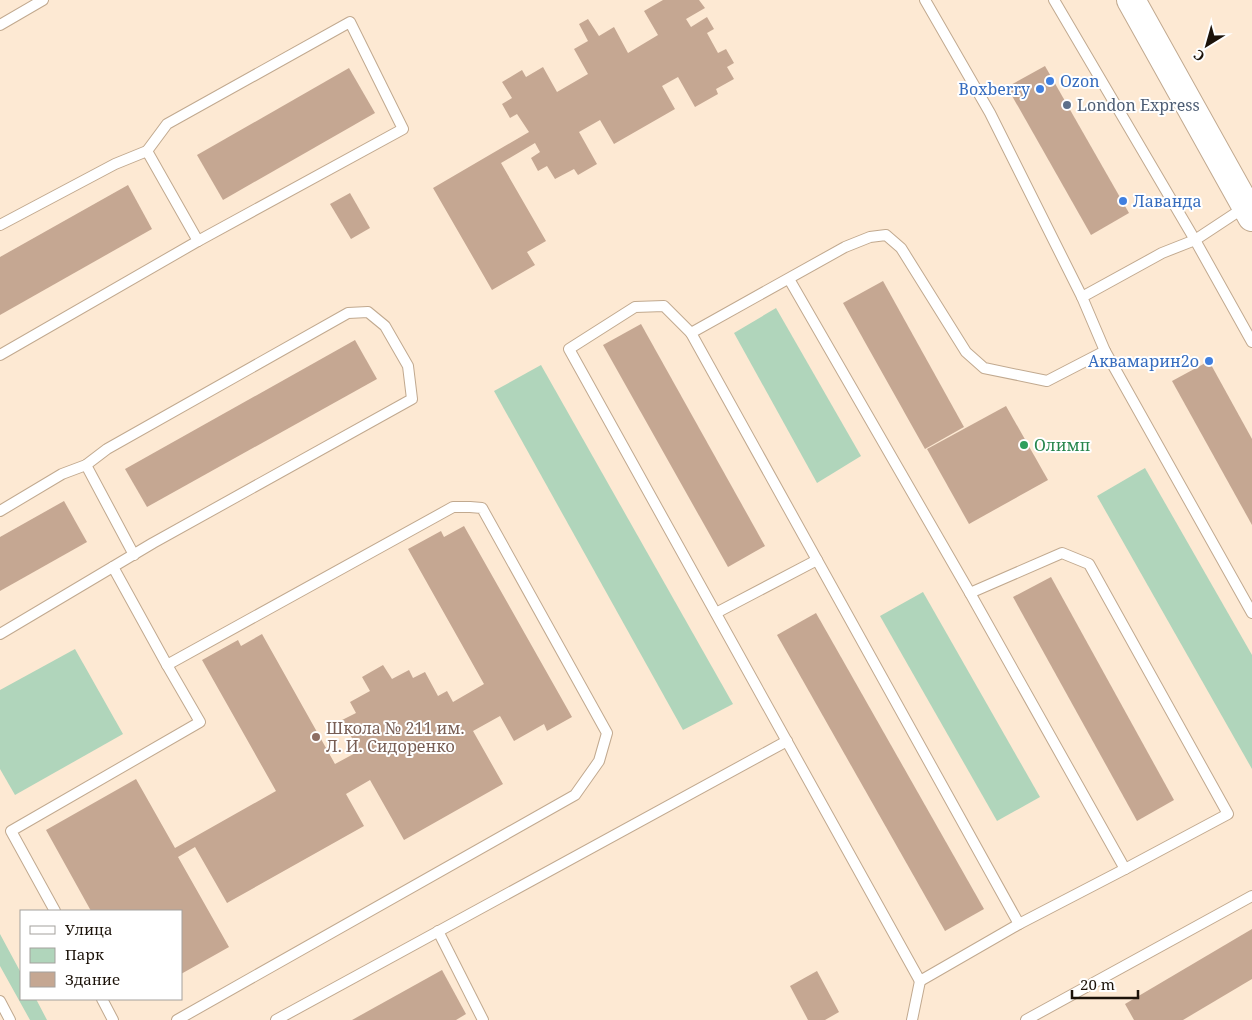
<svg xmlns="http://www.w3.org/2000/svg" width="1252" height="1020" font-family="'Noto Serif',serif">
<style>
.green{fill:#b0d5bb}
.building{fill:#c5a792}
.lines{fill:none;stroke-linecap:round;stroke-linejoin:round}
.lane-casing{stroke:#c1a98f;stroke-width:12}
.secondary-casing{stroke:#c1a98f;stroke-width:30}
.lane{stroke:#fff;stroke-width:10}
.secondary{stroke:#fff;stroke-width:28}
.shop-dot{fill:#3f7fe0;stroke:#fff;stroke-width:2}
.service-dot{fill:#5c6f8a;stroke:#fff;stroke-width:2}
.leisure-dot{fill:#2e9e5b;stroke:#fff;stroke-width:2}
.education-dot{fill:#8d6e63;stroke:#fff;stroke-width:2}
.labels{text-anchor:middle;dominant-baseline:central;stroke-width:4;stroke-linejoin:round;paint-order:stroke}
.shop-label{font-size:16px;fill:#366cbe;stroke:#fff;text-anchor:start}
.service-label{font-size:16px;fill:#4e5e75;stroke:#fff;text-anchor:start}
.leisure-label{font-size:16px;fill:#27864d;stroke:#fff;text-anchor:start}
.education-label{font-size:16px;fill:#785e54;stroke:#fff;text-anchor:start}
</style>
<rect width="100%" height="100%" fill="#fde9d3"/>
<g class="green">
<polygon points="776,308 861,456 817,483 734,333"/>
<polygon points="541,365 733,704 683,730 494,391"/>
<polygon points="1145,468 1252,655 1252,769 1097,496"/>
<polygon points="923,592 1040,797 997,821 880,616"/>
<polygon points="75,649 123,734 15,795 0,769 0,690"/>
<polygon points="0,934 21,973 21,999 36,999 47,1020 30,1020 0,966"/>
</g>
<g class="building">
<polygon points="663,0 699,0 705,8 686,19 691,27 707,17 714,29 707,33 718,53 726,49 734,63 727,67 734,79 716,89 718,94 695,107 678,77 662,86 675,109 614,144 600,120 579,132 597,164 578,175 574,169 555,179 547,166 538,171 531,158 540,152 535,143 501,163 546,241 527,252 535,265 492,290 433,188 529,132 517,114 510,118 502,104 512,98 502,82 522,70 526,77 543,67 557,92 588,74 574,49 588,41 579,24 588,19 599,36 614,27 628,53 658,35 644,11"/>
<polygon points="1045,66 1129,213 1091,235 1007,87"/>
<polygon points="349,68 375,113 223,200 197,155"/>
<polygon points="128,185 152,229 0,315 0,257"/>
<polygon points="350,193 370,228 351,239 330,204"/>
<polygon points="883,281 964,427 925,449 843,303"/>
<polygon points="641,324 765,546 728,567 603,345"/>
<polygon points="355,340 377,379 147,507 125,469"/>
<polygon points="1209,361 1252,439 1252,525 1172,381"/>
<polygon points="1006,406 1048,480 969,524 927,449"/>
<polygon points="64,501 87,542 0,591 0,537"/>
<polygon points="464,526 572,717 547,731 544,724 514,741 500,716 473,731 503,784 404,840 370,780 346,794 364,826 227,903 195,847 178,857 229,947 181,974 181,911 91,911 46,830 136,779 175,848 276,791 202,660 238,640 241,646 262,634 335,764 359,751 342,720 356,713 350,702 370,691 362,677 383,665 392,679 409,670 413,678 425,672 438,696 447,691 453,702 484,684 408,549 441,531 444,537"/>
<polygon points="1051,577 1174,800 1137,821 1013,597"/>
<polygon points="816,613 984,909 945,931 777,635"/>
<polygon points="1252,929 1252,979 1183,1020 1134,1020 1125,1004"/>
<polygon points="442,970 466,1014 456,1020 352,1020"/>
<polygon points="817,971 839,1012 825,1020 808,1020 790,986"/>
</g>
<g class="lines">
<g class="lane-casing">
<g id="lane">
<polyline points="925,0 990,113 1082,297"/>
<polyline points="1054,0 1195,240 1252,342"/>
<polyline points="0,25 43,0"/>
<polyline points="147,151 167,124 350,22 403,129 198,241"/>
<polyline points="1245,207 1195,240 1162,253 1082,297 1105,351 1252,613"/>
<polyline points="0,225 115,164 147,151 198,241 0,355"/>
<polyline points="691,333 664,306 635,307 569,349 920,981 1019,924 1125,869 970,593 789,279"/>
<polyline points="86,465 134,555"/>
<polyline points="0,511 62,474 86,465 107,449 348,313 368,312 385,326 408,366 412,399 153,543 0,634"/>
<polyline points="113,567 167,665 453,507 470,507 482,508 607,733 599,761 575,795 177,1020"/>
<polyline points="970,593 1062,553 1089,564 1228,814 1125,869"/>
<polyline points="716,613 817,560"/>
<polyline points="55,911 11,831 200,722 167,665"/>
<polyline points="1019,924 691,333 845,247 870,237 886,235 901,248 966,352 984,368 1047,381 1105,351"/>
<polyline points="438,931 483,1020"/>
<polyline points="102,999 113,1020"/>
<polyline points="0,1001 10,1020"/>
<polyline points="276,1020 787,741"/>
<polyline points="912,1020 920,981"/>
<polyline points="1026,1020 1252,896"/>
</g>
</g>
<g class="secondary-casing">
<polyline id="secondary" points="1131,0 1252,217"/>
</g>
<use href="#lane" class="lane"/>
<use href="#secondary" class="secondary"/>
</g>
<g class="shop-dot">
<circle cx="1050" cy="81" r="5"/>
<circle cx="1040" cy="89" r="5"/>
<circle cx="1123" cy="201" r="5"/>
<circle cx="1209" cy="361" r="5"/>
</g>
<circle class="service-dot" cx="1067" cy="105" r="5"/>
<circle class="leisure-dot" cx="1024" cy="445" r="5"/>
<circle class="education-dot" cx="316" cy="737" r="5"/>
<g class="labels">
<g class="shop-label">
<text x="1060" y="81">Ozon</text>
<text x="1030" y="89" text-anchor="end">Boxberry</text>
<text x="1133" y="201">Лаванда</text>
<text x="1199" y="361" text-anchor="end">Аквамарин2о</text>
</g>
<g class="service-label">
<text x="1077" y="105">London Express</text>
</g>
<g class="leisure-label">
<text x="1034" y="445">Олимп</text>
</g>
<g class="education-label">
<text x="326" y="728">Школа № 211 им.<tspan x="326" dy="18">Л. И. Сидоренко</tspan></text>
</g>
</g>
<rect x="20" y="910" width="162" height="90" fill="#ffffff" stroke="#a4a19d"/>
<rect x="30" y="926" width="25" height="8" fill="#ffffff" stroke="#a4a19d"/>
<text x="65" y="935" font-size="15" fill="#1c130a">Улица</text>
<rect x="30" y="948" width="25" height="15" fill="#b0d5bb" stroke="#a4a19d"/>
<text x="65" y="960" font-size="15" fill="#1c130a">Парк</text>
<rect x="30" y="972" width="25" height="15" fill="#c5a792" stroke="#a4a19d"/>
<text x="65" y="985" font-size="15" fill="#1c130a">Здание</text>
<g transform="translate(1207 45) rotate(217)" stroke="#ffffff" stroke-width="4" paint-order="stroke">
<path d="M0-4L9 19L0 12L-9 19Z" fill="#1c130a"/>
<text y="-8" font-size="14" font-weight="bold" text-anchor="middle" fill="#1c130a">С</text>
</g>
<path d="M1072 990v8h66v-8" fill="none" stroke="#1c130a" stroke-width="2.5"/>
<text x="1080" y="990" font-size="15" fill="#1c130a" stroke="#ffffff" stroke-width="4" paint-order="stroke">20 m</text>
</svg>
